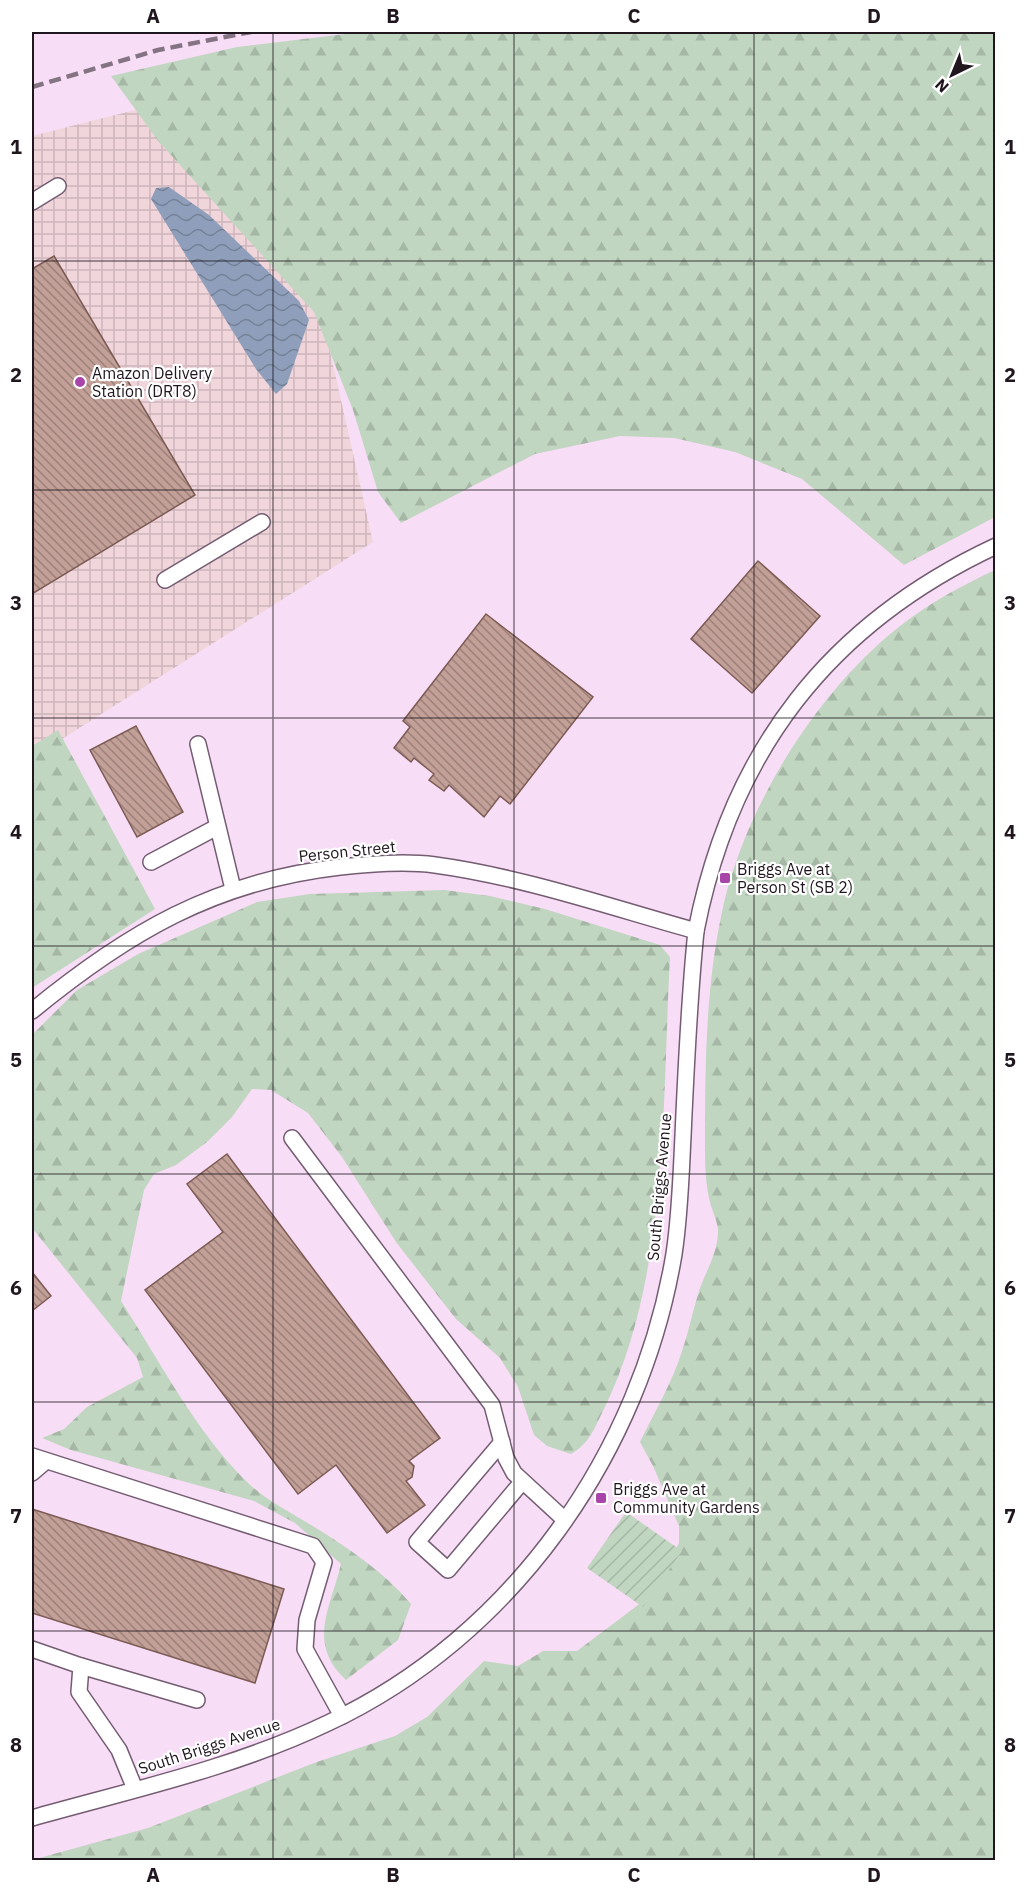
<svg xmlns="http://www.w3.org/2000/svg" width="1027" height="1892" font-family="'IBM Plex Sans',sans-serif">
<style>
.industrial{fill:url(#industrial-grid)}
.forest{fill:url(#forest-firs)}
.garden{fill:url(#garden-furrows)}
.water{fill:url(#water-waves)}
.building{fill:url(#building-back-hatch);stroke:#7b5b54;stroke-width:1.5}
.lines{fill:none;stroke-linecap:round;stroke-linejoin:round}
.minor-casing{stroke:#745d72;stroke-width:18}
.minor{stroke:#fff;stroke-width:15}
.rail{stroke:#847383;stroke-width:4.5;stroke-dasharray:12 6;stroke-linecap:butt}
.grid{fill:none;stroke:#1f161e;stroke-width:1.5;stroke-opacity:0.55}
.poi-dot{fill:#a944a8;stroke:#fff;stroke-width:2}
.labels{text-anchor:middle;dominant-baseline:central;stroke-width:4.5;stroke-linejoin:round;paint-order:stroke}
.poi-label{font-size:16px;fill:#1f161e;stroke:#fff;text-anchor:start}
.street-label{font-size:16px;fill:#1f161e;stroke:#fff}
.neatline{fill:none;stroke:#1f161e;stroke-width:2}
.grid-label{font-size:20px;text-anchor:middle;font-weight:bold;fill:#1f161e}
</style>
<defs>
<pattern id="industrial-grid" width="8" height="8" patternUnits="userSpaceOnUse" patternTransform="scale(1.5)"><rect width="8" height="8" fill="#f0d5db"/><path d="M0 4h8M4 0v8" fill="none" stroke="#cdb6bc"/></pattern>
<pattern id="forest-firs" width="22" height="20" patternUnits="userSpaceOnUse" patternTransform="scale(1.5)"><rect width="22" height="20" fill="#c1d6c1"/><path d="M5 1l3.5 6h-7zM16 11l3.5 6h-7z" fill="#a5b7a5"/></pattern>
<pattern id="garden-furrows" width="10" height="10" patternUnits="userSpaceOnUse" patternTransform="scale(1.5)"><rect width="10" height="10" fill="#c1d6c1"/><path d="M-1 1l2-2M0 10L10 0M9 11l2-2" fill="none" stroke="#a5b7a5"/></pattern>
<pattern id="water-waves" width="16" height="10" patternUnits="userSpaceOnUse" patternTransform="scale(1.5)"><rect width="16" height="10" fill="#8f9fbb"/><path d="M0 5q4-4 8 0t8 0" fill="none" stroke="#748197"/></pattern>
<pattern id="building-back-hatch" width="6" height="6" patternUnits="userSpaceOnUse" patternTransform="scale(1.5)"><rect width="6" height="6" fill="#c29f97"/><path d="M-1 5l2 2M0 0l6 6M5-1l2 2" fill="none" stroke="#9d817b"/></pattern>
</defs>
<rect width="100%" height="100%" fill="#f8ddf6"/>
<polygon class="industrial" points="143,108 320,307 373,542 32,758 32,136"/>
<g class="forest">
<polygon points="362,32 995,32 995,517 904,565 802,479 735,452 674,438 620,436 535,454 401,523 378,492 353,410 314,312 159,142 111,76 237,47"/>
<path d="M995 570V1859L32 1860 148 1828 314 1763 395 1736 427 1717 484 1661 518 1666 543 1651H577L642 1602 659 1578 679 1543V1526L653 1466 640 1442C654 1413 672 1383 682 1351 689 1331 693 1309 700 1288 707 1269 718 1252 718 1231 718 1222 712 1211 710 1202 706 1187 705 1168 705 1152 705 1072 705 990 722 912 744 806 821 684 908 620 935 600 965 584 995 570Z"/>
<polygon points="58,730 155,909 32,988 32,746"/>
<path d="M444 890 490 896 545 909 660 945 670 957C662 1103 669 1279 603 1411 594 1429 589 1444 571 1454L547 1446 534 1435 518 1387 500 1358 456 1319 396 1242 342 1157 308 1113 271 1090 252 1089 232 1117 207 1142 176 1165 154 1174 144 1190 121 1301C159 1360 196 1432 246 1481 265 1500 288 1511 311 1525 347 1547 383 1571 411 1604L398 1640 346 1680C306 1643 331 1607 341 1564L295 1523 254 1501 71 1450 42 1438 64 1429 87 1407 143 1377 137 1358 32 1228V1035L77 990 138 954 257 902 310 894Z"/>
</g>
<polygon class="garden" points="626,1512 682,1551 643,1607 587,1568"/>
<polygon class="water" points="169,187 209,215 299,301 309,320 287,384 276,394 256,369 151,199 156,188"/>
<g class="building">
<polygon points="54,256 195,495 32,594 32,269"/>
<polygon points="758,561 820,616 752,693 691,639"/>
<polygon points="486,614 593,697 510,804 500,796 484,817 449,785 444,791 429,780 434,774 414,758 411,762 394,748 410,727 403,721"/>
<polygon points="136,726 183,812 137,837 90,750"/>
<polygon points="227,1154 440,1438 409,1461 414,1466 412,1477 406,1481 425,1505 387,1533 336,1465 298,1494 145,1290 223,1232 187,1184"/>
<polygon points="32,1272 51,1296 32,1311"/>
<polygon points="32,1509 284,1589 255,1683 32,1613"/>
</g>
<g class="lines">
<g class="minor-casing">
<g id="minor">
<polyline points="32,202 58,186"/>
<polyline points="165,580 262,522"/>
<polyline points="198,744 233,889"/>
<polyline points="151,862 217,827"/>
<path d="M32 1011C127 933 215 881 340 867 371 864 404 861 435 865 523 877 610 907 696 931"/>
<polyline points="292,1138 492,1405 506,1458 514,1473 565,1520"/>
<polyline points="502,1442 417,1542 448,1570 522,1482"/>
<polyline points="32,1456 313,1546 324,1562 307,1620 305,1649 342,1716"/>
<polyline points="32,1473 46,1461"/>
<polyline points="32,1649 81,1666 79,1692 119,1750 135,1789"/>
<polyline points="81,1666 197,1700"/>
<path d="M32 1818C131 1790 234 1768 328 1723 512 1637 641 1453 674 1254 680 1215 681 1176 683 1136 686 1068 689 999 696 931 731 751 829 624 996 546"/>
</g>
</g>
<use href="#minor" class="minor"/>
<polyline class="rail" points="32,87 158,50 251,32"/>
</g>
<path class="grid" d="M273 32V1860M514 32V1860M754 32V1860M32 261H996M32 490H996M32 718H996M32 946H996M32 1174H996M32 1402H996M32 1631H996"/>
<g class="poi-dot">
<circle cx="80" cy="382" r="6"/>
<rect x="719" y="872" width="12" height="12" rx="3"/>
<rect x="595" y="1492" width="12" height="12" rx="3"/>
</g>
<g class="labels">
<g class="poi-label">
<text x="92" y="373">Amazon Delivery<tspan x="92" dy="18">Station (DRT8)</tspan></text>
<text x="737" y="869">Briggs Ave at<tspan x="737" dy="18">Person St (SB 2)</tspan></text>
<text x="613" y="1489">Briggs Ave at<tspan x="613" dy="18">Community Gardens</tspan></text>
</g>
<g class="street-label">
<text transform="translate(347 851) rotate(-6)">Person Street</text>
<text transform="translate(659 1187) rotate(-85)">South Briggs Avenue</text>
<text transform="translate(209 1746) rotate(-18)">South Briggs Avenue</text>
</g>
</g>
<rect width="1027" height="1892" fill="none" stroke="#ffffff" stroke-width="66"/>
<g transform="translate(952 75) rotate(223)" stroke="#ffffff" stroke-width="4.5" paint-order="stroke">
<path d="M0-4.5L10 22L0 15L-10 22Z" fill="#1f161e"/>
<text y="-9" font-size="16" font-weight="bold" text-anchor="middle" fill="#1f161e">N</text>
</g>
<rect x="33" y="33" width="961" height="1826" class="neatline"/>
<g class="grid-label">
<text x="153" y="23">A</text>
<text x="393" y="23">B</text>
<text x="634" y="23">C</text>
<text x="874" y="23">D</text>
<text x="16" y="154">1</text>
<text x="1010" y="154">1</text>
<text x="16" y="382">2</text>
<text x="1010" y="382">2</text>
<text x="16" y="610">3</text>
<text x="1010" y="610">3</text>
<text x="16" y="839">4</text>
<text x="1010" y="839">4</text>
<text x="16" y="1067">5</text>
<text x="1010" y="1067">5</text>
<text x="16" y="1295">6</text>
<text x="1010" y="1295">6</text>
<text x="16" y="1523">7</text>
<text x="1010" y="1523">7</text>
<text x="16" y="1752">8</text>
<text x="1010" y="1752">8</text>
<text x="153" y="1882">A</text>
<text x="393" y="1882">B</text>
<text x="634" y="1882">C</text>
<text x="874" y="1882">D</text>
</g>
</svg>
